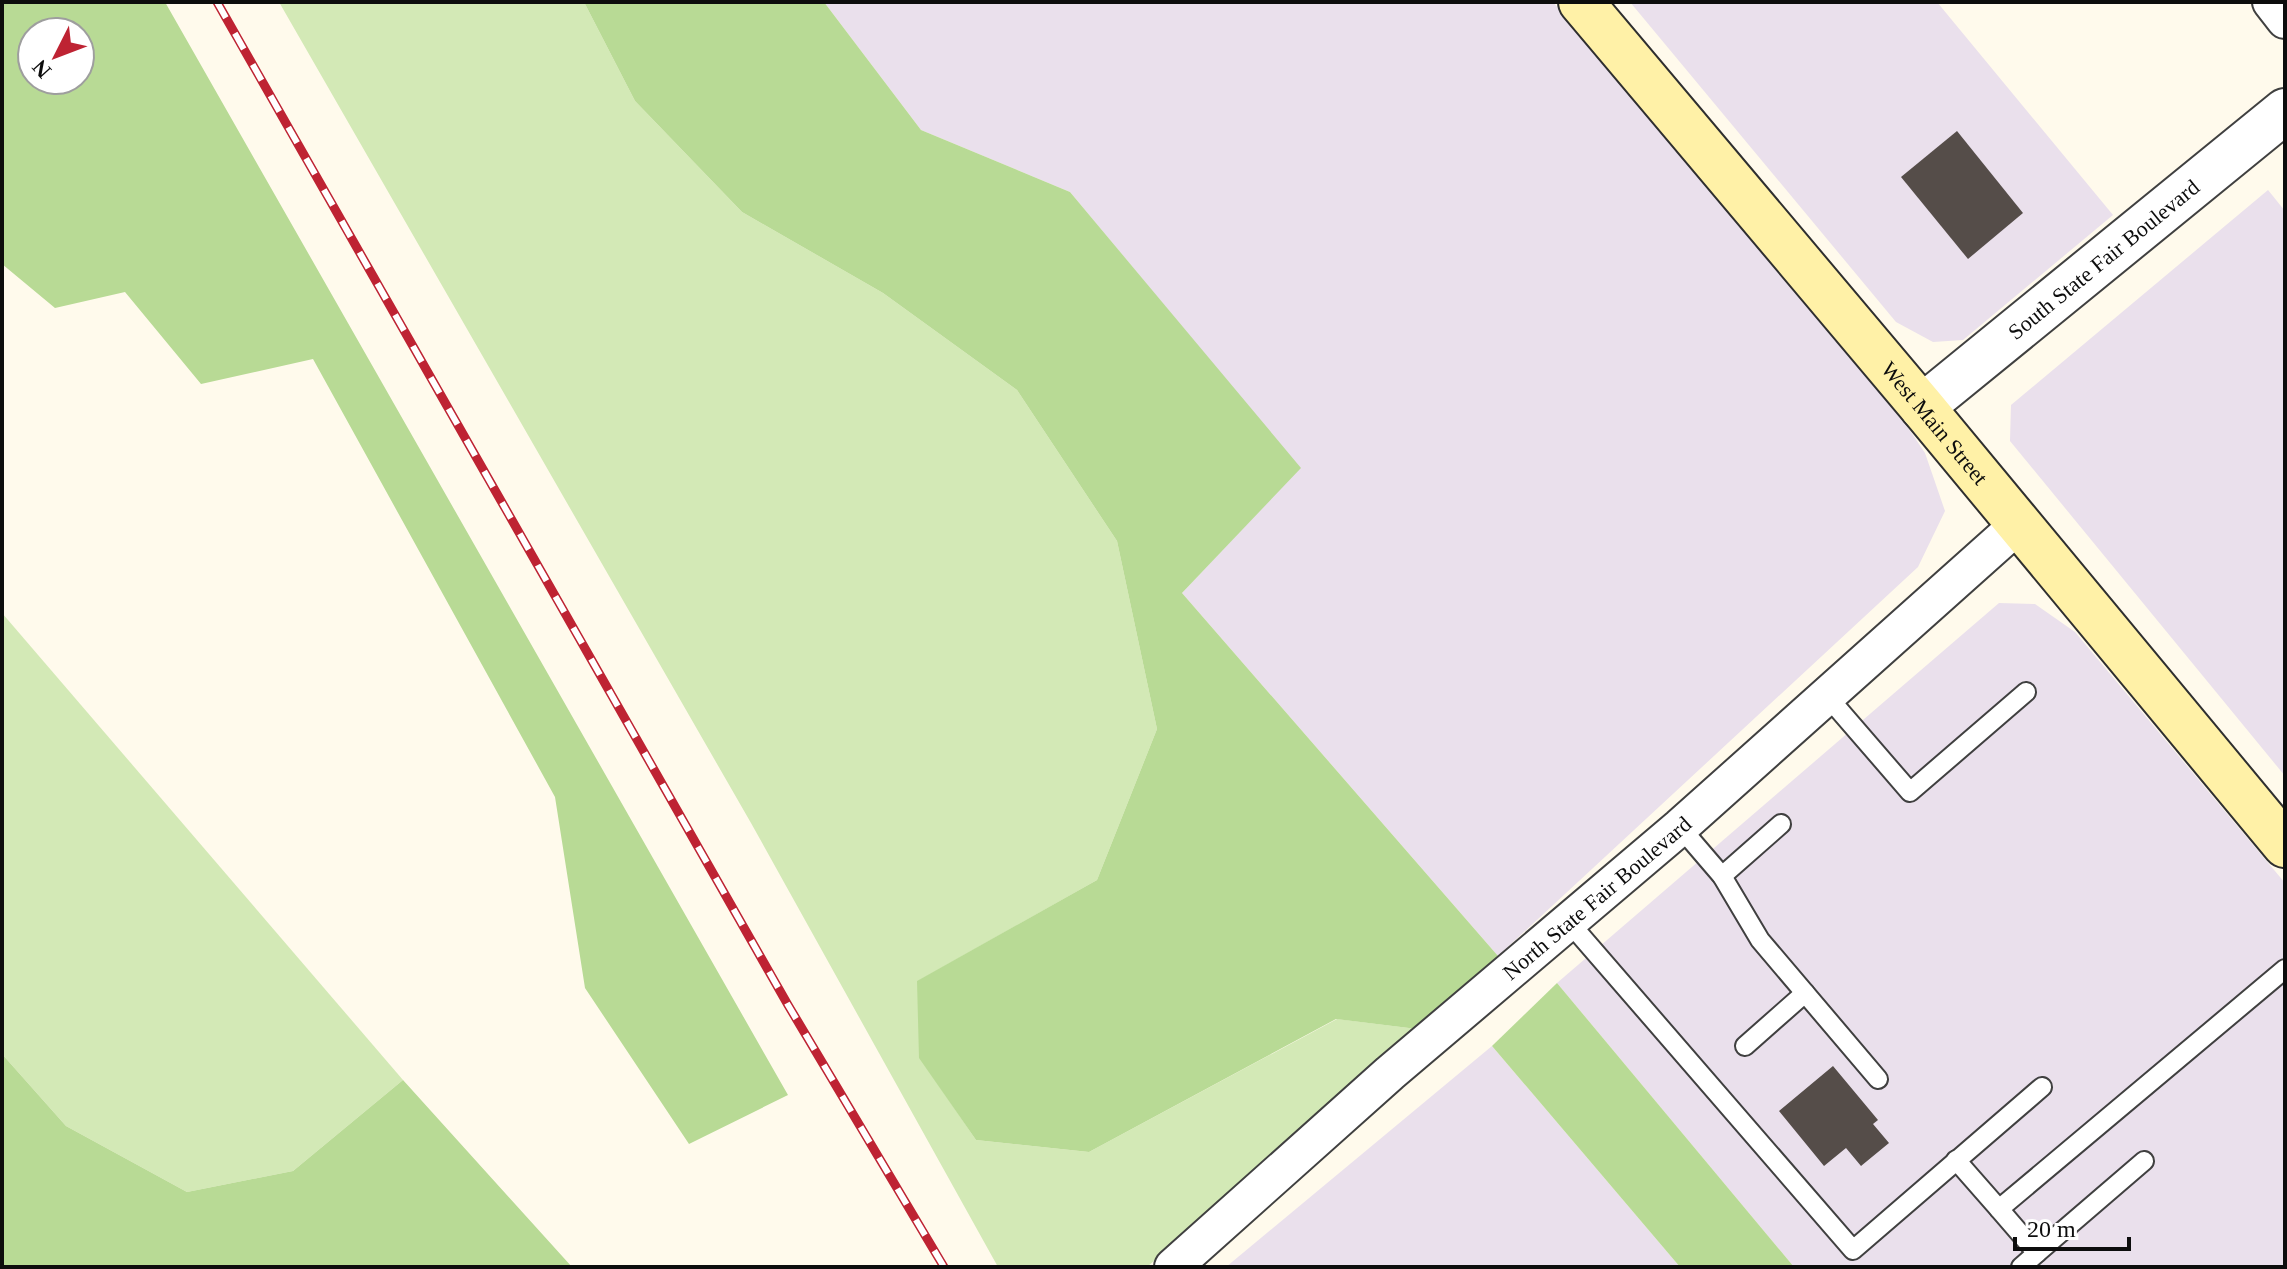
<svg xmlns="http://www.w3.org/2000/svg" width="2287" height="1269" font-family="'Times New Roman',serif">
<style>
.industrial{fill:#eae0ec}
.green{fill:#d3e9b6}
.forest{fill:#b8da95;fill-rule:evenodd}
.building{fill:#554d49}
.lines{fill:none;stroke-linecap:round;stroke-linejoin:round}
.service-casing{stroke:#404040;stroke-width:22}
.minor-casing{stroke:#404040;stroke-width:40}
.tertiary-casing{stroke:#404040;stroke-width:48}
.secondary-casing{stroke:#2f2f2f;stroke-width:48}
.service{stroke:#fff;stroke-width:18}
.minor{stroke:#fff;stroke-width:36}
.tertiary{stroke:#fff;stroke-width:44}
.secondary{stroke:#fff1a7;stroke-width:44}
.rail-casing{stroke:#be2333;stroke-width:9}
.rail{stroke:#fff;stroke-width:6;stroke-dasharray:18;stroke-linecap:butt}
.labels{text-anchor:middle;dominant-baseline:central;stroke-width:8;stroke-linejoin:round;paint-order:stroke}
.street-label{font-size:22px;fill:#0d0d0d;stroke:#fff}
</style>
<rect width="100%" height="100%" fill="#fffaec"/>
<g class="industrial">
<polygon points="824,2 1553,2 1882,389 1925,453 1945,511 1918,567 1498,956 1182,593 1300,468 1070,192 921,130"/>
<polygon points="1630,2 1937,2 2113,215 1963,340 1933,342 1896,322"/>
<polygon points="2268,190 2285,211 2285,776 2010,441 2011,405"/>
<polygon points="1999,603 2035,604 2075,632 2285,883 2285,1267 1794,1267 1557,983"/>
<polygon points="1492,1046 1680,1267 1226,1267"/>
</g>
<g class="green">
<polygon points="279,2 584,2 635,101 742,212 883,293 1017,390 1117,541 1157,729 1097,880 918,981 920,1058 976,1140 1089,1152 1337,1019 1417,1029 1147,1267 998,1267 751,823"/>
<polygon points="2,613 403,1080 293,1171 187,1192 66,1126 2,1054"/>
</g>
<g class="forest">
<path d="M2 2H165L788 1095 689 1144 585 988 555 797 313 359 201 384 125 292 55 308 2 264ZM32 32H80V80H32Z"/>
<polygon points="584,2 824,2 921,130 1070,192 1301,468 1182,593 1498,956 1417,1029 1336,1019 1089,1152 976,1140 919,1058 917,981 1097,880 1157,729 1117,541 1017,390 883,293 742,212 635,101"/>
<polygon points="1557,983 1794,1267 1680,1267 1492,1046"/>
<polygon points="2,1054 66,1126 187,1192 293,1171 403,1080 572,1267 2,1267"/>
</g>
<g class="building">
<polygon points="1957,131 2023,213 1968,259 1901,177"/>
<polygon points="1833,1066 1878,1120 1873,1124 1889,1143 1861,1166 1846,1148 1824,1166 1779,1111"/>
</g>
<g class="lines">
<g class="service-casing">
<g id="service">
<polyline points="1827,696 1910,792 2026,692"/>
<polyline points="1680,827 1722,876 1760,940 1878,1079"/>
<polyline points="1722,876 1781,824"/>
<polyline points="1568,921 1853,1250 2042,1087"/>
<polyline points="1745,1046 1805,993"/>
<polyline points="1956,1160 1999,1209 2285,969"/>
<polyline points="1999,1209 2037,1253 2144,1161"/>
<polyline points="2021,1267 2037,1253"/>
</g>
</g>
<g class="minor-casing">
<g id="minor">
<polyline points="2271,2 2285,20"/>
<path id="s1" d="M1173 1267 1390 1073 1680 827 2018 525"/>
</g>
</g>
<g class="tertiary-casing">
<g id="tertiary">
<path id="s2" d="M1922 407 2285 111"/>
</g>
</g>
<g class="secondary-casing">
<g id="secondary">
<path id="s3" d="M1581 2 1922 407 2285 845"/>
</g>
</g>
<use href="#service" class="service"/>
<use href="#minor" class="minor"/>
<use href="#tertiary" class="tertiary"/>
<use href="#secondary" class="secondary"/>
<g class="rail-casing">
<polyline id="rail" points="217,2 788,1005 944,1267"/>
</g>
<use href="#rail" class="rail"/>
</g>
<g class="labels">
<g class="street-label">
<text stroke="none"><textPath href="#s2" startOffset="234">South State Fair Boulevard</textPath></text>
<text stroke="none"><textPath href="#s3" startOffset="550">West Main Street</textPath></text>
<text stroke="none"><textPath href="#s1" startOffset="562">North State Fair Boulevard</textPath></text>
</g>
</g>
<rect width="2287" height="1269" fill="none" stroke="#0d0d0d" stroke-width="8"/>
<g transform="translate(56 56) rotate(228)"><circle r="38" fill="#ffffff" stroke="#9e9e9e" stroke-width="2"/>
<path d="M0-6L14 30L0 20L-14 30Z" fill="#be2333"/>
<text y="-12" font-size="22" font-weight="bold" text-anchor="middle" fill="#0d0d0d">N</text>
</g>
<path d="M2015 1237v12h114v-12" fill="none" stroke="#0d0d0d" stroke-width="4"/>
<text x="2027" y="1237" font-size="24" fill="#0d0d0d" stroke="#ffffff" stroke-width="6" paint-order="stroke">20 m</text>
</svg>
